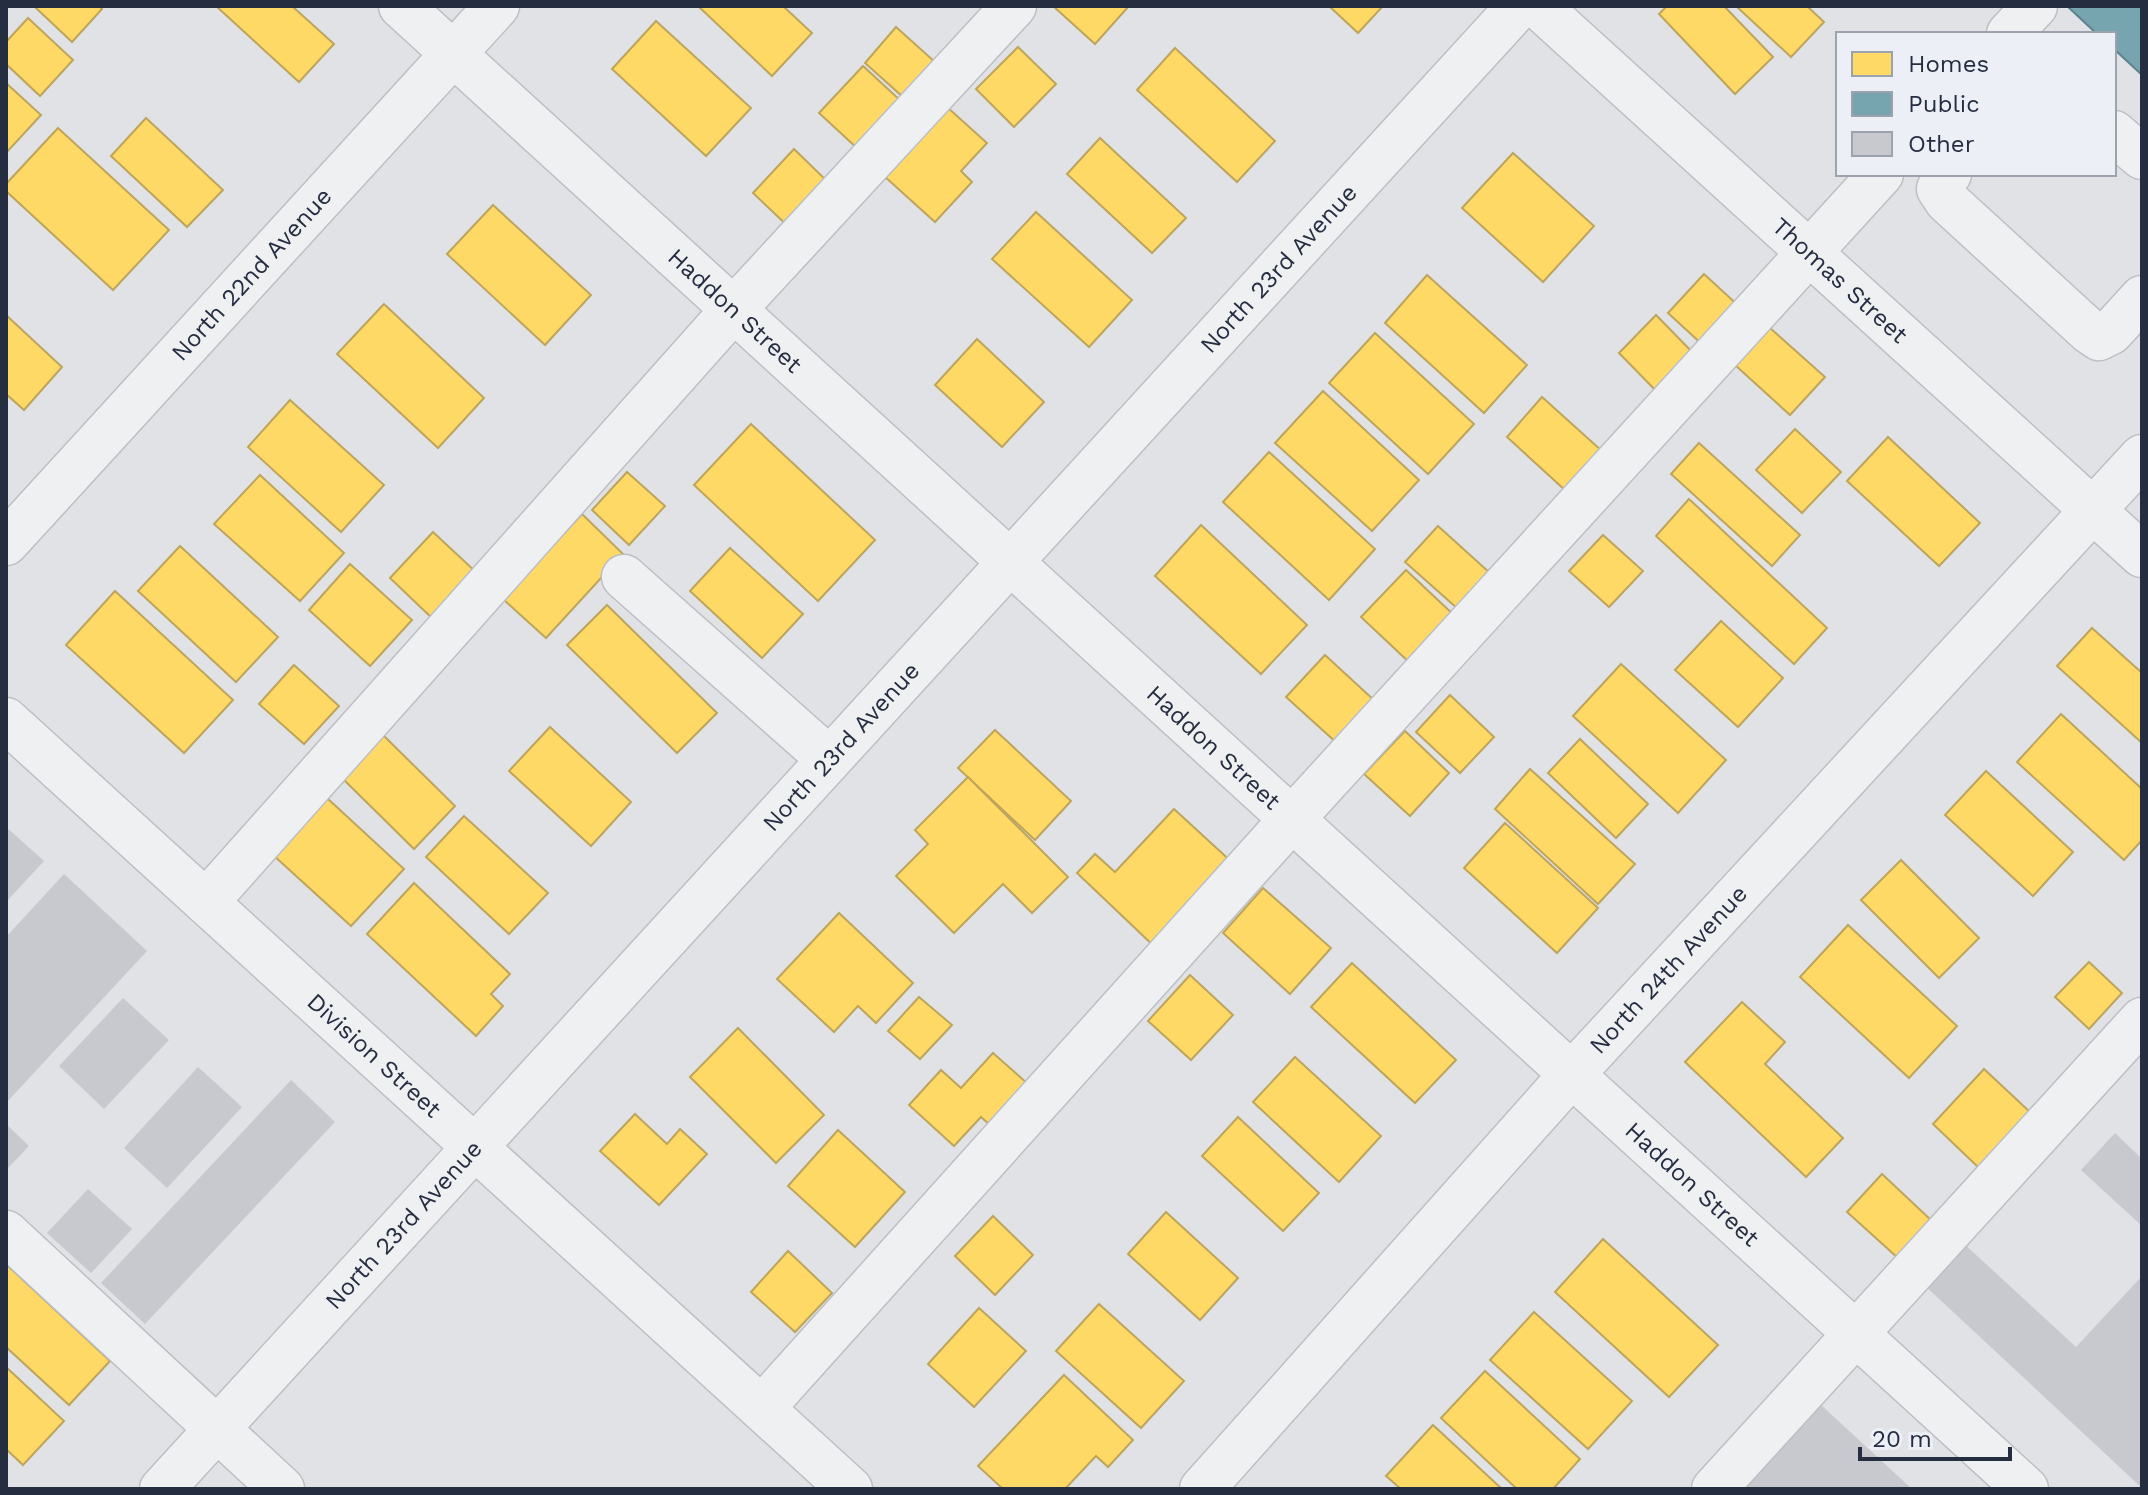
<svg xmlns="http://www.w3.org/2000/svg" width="2148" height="1495" font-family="'Work Sans',sans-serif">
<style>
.homes{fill:#ffd966;stroke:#bea55b;stroke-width:2}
.public{fill:#76a5af;stroke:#5e818e;stroke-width:2}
.building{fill:#c7c9ce}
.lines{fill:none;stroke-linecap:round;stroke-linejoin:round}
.minor-casing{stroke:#bdbfc4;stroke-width:47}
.minor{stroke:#eff0f2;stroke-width:44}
.labels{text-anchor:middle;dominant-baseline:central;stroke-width:8;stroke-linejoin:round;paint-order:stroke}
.street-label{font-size:24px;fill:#252d41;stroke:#ecf0f6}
</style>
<rect width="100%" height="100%" fill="#e0e2e6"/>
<g class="homes">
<polygon points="37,6 99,6 102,9 72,42 36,8"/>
<polygon points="216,6 292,6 334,44 299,82"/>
<polygon points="698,6 783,6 812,33 772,76"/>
<polygon points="1053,6 1129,6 1095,44"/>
<polygon points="1329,6 1383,6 1358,33"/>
<polygon points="1667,6 1724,6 1773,57 1735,94 1659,14"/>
<polygon points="1736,6 1807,6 1824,22 1791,57"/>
<polygon points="28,18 73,60 40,96 6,64 6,42"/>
<polygon points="656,21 751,108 706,156 612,69"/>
<polygon points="896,27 935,62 903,97 865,63"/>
<polygon points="1018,47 1056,84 1014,127 976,89"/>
<polygon points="1175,48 1275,141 1237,182 1137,90"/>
<polygon points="863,66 902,102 858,149 819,113"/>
<polygon points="6,83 41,115 6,153"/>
<polygon points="947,107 987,143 961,171 972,182 935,222 884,176"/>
<polygon points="146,118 223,190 187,227 111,156"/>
<polygon points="58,128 169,230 113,290 6,191 6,184"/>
<polygon points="1100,138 1186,218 1152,253 1067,174"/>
<polygon points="794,149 831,185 791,229 753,193"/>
<polygon points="1513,153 1594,226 1543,282 1462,208"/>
<polygon points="493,205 591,295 545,345 447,254"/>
<polygon points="1036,212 1132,300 1089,347 992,259"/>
<polygon points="1704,274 1742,309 1706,348 1668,313"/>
<polygon points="1427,275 1527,365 1484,413 1385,323"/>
<polygon points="384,304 484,398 438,448 337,354"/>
<polygon points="6,315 62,367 24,410 6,394"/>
<polygon points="1656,315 1700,360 1663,398 1619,353"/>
<polygon points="1769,327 1825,377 1790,415 1735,365"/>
<polygon points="1375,333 1474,424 1428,474 1329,383"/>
<polygon points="977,339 1044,402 1002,447 935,385"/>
<polygon points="1323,391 1419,480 1372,531 1275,443"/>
<polygon points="1542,397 1602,451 1566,491 1507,437"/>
<polygon points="290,400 384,485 341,532 248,447"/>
<polygon points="751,424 875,540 818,601 694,485"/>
<polygon points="1795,429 1841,472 1802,513 1756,470"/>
<polygon points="1888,437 1980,523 1939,566 1847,481"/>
<polygon points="1699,443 1800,535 1772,566 1671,474"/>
<polygon points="1269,452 1375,549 1329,600 1223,502"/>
<polygon points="627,472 665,506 629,545 592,510"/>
<polygon points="260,475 344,553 300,601 214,524"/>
<polygon points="1689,499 1827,628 1794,664 1656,536"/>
<polygon points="582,514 623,554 546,638 503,599"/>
<polygon points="1201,525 1307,625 1261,674 1155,576"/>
<polygon points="1438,526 1490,573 1458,609 1405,562"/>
<polygon points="433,532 478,574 435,621 390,578"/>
<polygon points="1603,535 1643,571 1609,607 1569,571"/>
<polygon points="180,546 278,637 236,682 138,591"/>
<polygon points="730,548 803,614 762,658 690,591"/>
<polygon points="350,564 412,620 370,666 309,610"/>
<polygon points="1406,570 1456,617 1411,664 1361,617"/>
<polygon points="115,591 233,700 184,753 66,645"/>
<polygon points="607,605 717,713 677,753 567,645"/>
<polygon points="1721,621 1783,678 1738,727 1675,670"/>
<polygon points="2092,628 2142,673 2142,743 2057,666"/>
<polygon points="1325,655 1376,702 1338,744 1286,697"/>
<polygon points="1621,664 1726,760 1678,813 1573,716"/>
<polygon points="294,665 339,706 304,744 259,704"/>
<polygon points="1450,695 1494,737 1460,773 1416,732"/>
<polygon points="2061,714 2142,789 2142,840 2124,860 2017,762"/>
<polygon points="550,727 631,802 591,846 509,771"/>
<polygon points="995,730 1071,801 1035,840 958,768"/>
<polygon points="1405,731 1449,773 1410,816 1364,774"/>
<polygon points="382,734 455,806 414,849 340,776"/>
<polygon points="1580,739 1648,804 1616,838 1548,773"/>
<polygon points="1530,769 1635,864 1598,904 1495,809"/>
<polygon points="1986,771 2073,852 2033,896 1945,815"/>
<polygon points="968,777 1068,877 1032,913 1003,884 954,933 896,876 928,844 915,830"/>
<polygon points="327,798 404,869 351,926 273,855"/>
<polygon points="1174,809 1235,865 1157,949 1077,873 1095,854 1115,872"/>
<polygon points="464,816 548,893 509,934 426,857"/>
<polygon points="1505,823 1598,908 1557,953 1464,868"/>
<polygon points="1901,860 1979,938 1939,978 1861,900"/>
<polygon points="414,883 510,974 491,994 503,1006 476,1036 367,934"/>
<polygon points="1263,888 1331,948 1290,994 1223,933"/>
<polygon points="839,913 913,983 876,1023 858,1006 834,1032 777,979"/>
<polygon points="1848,925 1957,1026 1909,1078 1800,977"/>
<polygon points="2089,962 2122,993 2089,1029 2055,997"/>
<polygon points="1352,963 1456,1060 1415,1103 1311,1007"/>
<polygon points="1190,975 1233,1015 1191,1060 1148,1021"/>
<polygon points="919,997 952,1025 920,1059 888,1031"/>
<polygon points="1742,1002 1785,1042 1765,1064 1843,1138 1806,1177 1685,1062"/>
<polygon points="738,1028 824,1115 776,1163 690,1077"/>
<polygon points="993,1053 1028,1084 990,1125 981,1117 954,1146 909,1105 941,1070 961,1088"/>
<polygon points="1295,1057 1381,1136 1339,1182 1253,1102"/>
<polygon points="1984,1069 2030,1112 1978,1167 1933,1124"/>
<polygon points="635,1114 667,1144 680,1129 707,1154 659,1205 600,1151"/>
<polygon points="1238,1117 1319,1193 1283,1231 1202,1156"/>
<polygon points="838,1130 905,1192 855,1247 788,1186"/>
<polygon points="1882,1174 1932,1221 1898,1258 1847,1212"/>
<polygon points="1166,1212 1238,1278 1200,1320 1128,1254"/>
<polygon points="993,1216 1033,1255 995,1295 955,1256"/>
<polygon points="1603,1239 1718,1345 1669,1397 1555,1292"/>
<polygon points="788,1251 832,1293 795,1332 751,1292"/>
<polygon points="6,1264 110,1361 69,1405 6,1347"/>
<polygon points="1099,1304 1184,1381 1141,1428 1056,1351"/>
<polygon points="979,1308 1026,1351 974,1407 928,1364"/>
<polygon points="1534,1312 1632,1401 1588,1449 1490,1360"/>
<polygon points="6,1367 64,1421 23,1465 6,1449"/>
<polygon points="1485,1371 1580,1459 1553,1489 1517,1489 1441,1418"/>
<polygon points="1064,1375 1133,1440 1108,1467 1096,1456 1065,1489 1003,1489 978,1466"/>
<polygon points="1433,1425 1502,1489 1401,1489 1386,1476"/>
</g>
<polygon class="public" points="2067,6 2142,6 2142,75 2114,49 2114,34 2097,34"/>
<g class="building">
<polygon points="6,827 44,861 6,902"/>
<polygon points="64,874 147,951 6,1103 6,937"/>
<polygon points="123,998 169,1040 104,1109 59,1066"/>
<polygon points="198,1067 242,1107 167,1188 124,1148"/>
<polygon points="291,1080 335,1122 145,1324 101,1283"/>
<polygon points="6,1124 29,1146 6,1170"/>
<polygon points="2115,1133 2142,1159 2142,1226 2081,1170"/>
<polygon points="88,1189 132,1229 91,1273 47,1233"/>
<polygon points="1961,1241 2076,1347 2142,1276 2142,1488 1922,1283"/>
<polygon points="1820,1404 1912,1489 1741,1489"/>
</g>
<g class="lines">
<g class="minor-casing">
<g id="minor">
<path id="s1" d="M401 6 2026 1489"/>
<path id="s2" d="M1538 6 2142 555"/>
<polyline points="2009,34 2035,6"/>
<polyline points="2114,133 2142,157"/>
<polyline points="1949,174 1939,189 1947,201 2090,332 2099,338 2111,332 2142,298"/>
<path id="s3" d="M6 543 497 6"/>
<polyline points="624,577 829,759"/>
<path id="s4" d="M6 720 850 1489"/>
<polyline points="206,902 734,309 1014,6"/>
<polyline points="6,1233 282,1489"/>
<polyline points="762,1408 1292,819 1881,174"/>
<path id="s5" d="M162 1489 1519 6"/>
<path id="s6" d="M1202 1489 1572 1074 2142 457"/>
<polyline points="1714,1489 2142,1020"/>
</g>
</g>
<use href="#minor" class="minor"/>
</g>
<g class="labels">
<g class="street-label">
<text stroke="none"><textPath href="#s5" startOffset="1654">North 23rd Avenue</textPath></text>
<text stroke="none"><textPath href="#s3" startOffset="364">North 22nd Avenue</textPath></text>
<text stroke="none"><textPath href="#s2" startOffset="408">Thomas Street</textPath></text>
<text stroke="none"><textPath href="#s1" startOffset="452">Haddon Street</textPath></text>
<text stroke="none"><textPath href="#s5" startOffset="1006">North 23rd Avenue</textPath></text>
<text stroke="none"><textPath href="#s1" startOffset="1100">Haddon Street</textPath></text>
<text stroke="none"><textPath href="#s6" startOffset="698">North 24th Avenue</textPath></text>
<text stroke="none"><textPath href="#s4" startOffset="498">Division Street</textPath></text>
<text stroke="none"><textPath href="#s1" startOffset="1748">Haddon Street</textPath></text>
<text stroke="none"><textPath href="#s5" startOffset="358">North 23rd Avenue</textPath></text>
</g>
</g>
<rect width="2148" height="1495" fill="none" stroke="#252d41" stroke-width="16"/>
<rect x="1836" y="32" width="280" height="144" fill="#ecf0f6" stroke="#9ca2ae" stroke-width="2"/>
<rect x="1852" y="52" width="40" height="24" fill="#ffd966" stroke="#9ca2ae" stroke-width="2"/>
<text x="1908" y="72" font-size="24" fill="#252d41">Homes</text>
<rect x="1852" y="92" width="40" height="24" fill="#76a5af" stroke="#9ca2ae" stroke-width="2"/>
<text x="1908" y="112" font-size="24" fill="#252d41">Public</text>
<rect x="1852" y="132" width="40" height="24" fill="#c7c9ce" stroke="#9ca2ae" stroke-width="2"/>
<text x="1908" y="152" font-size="24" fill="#252d41">Other</text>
<path d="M1860 1447v12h150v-12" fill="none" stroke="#252d41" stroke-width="4"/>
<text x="1872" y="1447" font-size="24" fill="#252d41" stroke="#ecf0f6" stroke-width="6" paint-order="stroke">20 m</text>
</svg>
